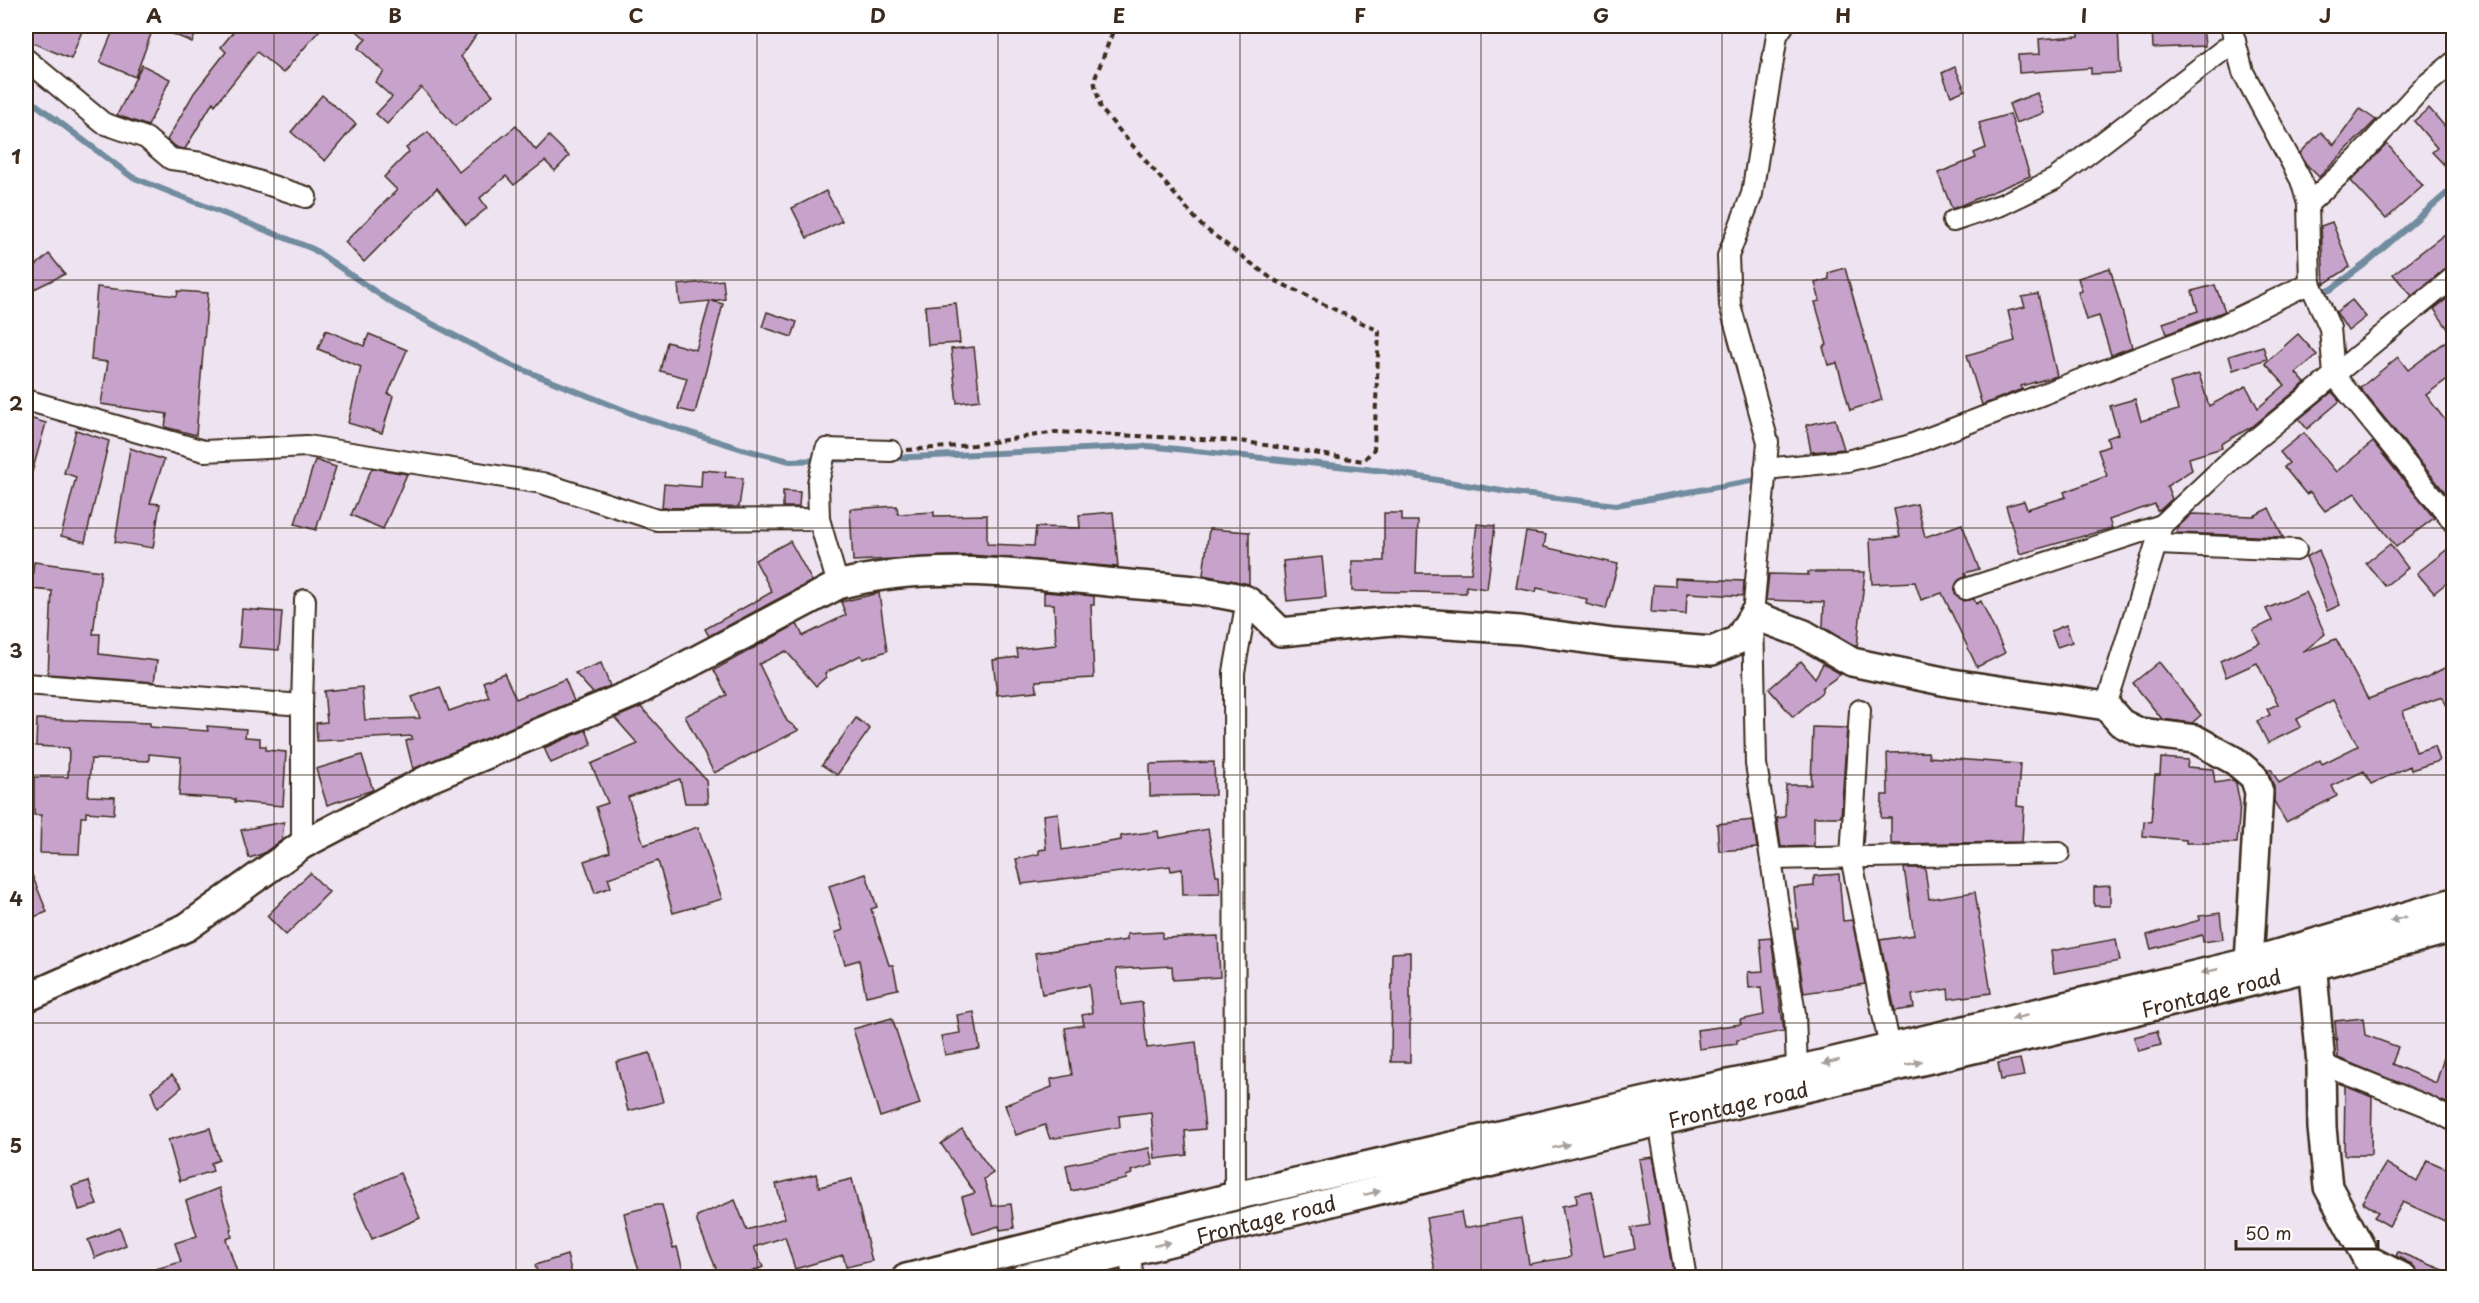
<svg xmlns="http://www.w3.org/2000/svg" width="2479" height="1303" font-family="'Playpen Sans',sans-serif">
<style>
.lines{fill:none;stroke-linecap:round;stroke-linejoin:round}
.stream{stroke:#718c9f;stroke-width:6}
.building{fill:#c7a3cc;stroke:#3b2a1e;stroke-width:1.5}
.street-casing{stroke:#3b2a1e;stroke-width:24}
.secondary-casing{stroke:#3b2a1e;stroke-width:32}
.path{stroke:#3b2a1e;stroke-width:4;stroke-dasharray:6 4.5;stroke-linecap:butt}
.street{stroke:#fff;stroke-width:20}
.secondary{stroke:#fff;stroke-width:27}
.oneway{fill:#a79f9a}
.grid{fill:none;stroke:#3b2a1e;stroke-width:1.5;stroke-opacity:0.55}
.labels{text-anchor:middle;dominant-baseline:central;stroke-width:4.5;stroke-linejoin:round;paint-order:stroke}
.street-label{font-size:21px;fill:#3b2a1e;stroke:#fff}
.neatline{fill:none;stroke:#3b2a1e;stroke-width:2}
.grid-label{font-size:20px;text-anchor:middle;font-weight:bold;fill:#3b2a1e}
</style>
<rect width="100%" height="100%" fill="#eee3f0"/>
<filter id="ink" filterUnits="userSpaceOnUse"><feTurbulence type="fractalNoise" baseFrequency=".0167" numOctaves="2"/><feDisplacementMap in="SourceGraphic" scale="12" xChannelSelector="R" yChannelSelector="G"/><feConvolveMatrix kernelMatrix="1 2 1 2 8 2 1 2 1" color-interpolation-filters="sRGB"/></filter>
<g filter="url(#ink)">
<g class="lines">
<g class="stream">
<polyline points="26,97 132,177 313,249 392,303 511,365 641,417 742,449 790,461 859,459"/>
<polyline points="2317,290 2330,290 2365,264 2454,187"/>
<polyline points="890,458 1148,446 1385,471 1513,493 1616,505 1762,479"/>
</g>
</g>
<g class="building">
<polygon points="26,26 84,26 71,59 26,40"/>
<polygon points="115,26 199,26 192,42 154,26 135,77 100,62"/>
<polygon points="238,26 323,26 283,73 257,52 215,105 213,102 185,149 178,148 167,140 194,93 226,52 221,47"/>
<polygon points="351,26 482,26 461,57 493,95 455,126 421,87 387,124 376,114 392,97 375,82 384,72 358,48 366,39"/>
<polygon points="2079,26 2118,26 2120,73 2091,74 2091,68 2019,73 2018,55 2040,54 2039,39 2079,36"/>
<polygon points="2152,26 2203,26 2205,46 2153,48"/>
<polygon points="142,65 170,79 148,126 117,115"/>
<polygon points="1955,67 1965,90 1951,96 1942,73"/>
<polygon points="2037,93 2044,113 2016,123 2009,104"/>
<polygon points="322,95 356,124 325,161 291,132"/>
<polygon points="2429,108 2452,135 2454,133 2454,175 2432,152 2437,148 2414,121"/>
<polygon points="2360,109 2376,120 2319,177 2306,164 2300,153 2321,132 2334,145"/>
<polygon points="2010,114 2030,176 1952,209 1938,173 1976,158 1974,153 1986,148 1979,123"/>
<polygon points="516,126 536,150 549,136 569,156 555,171 545,161 514,185 506,176 480,198 487,208 466,225 437,188 364,262 345,242 397,190 384,177 409,152 406,148 428,132 459,172"/>
<polygon points="2387,144 2423,186 2386,219 2351,181"/>
<polygon points="826,191 842,221 807,238 792,208"/>
<polygon points="2332,222 2350,267 2324,284 2321,226"/>
<polygon points="2454,227 2454,265 2446,268 2412,296 2393,274"/>
<polygon points="49,254 65,274 32,290 26,282 26,274"/>
<polygon points="1845,268 1882,400 1850,410 1837,363 1828,365 1823,347 1827,345 1815,302 1820,301 1815,283 1829,279 1828,273"/>
<polygon points="2110,268 2132,347 2111,355 2099,316 2086,320 2078,292 2082,291 2078,278"/>
<polygon points="723,280 725,299 712,301 723,304 695,413 678,409 687,378 660,371 667,342 696,350 710,301 680,304 678,285"/>
<polygon points="2215,285 2225,311 2167,334 2163,323 2198,311 2192,291"/>
<polygon points="97,287 177,296 178,291 208,293 196,435 165,427 167,414 101,404 108,362 91,360"/>
<polygon points="2038,294 2057,376 2021,386 2022,389 1982,405 1967,355 2015,341 2008,311 2025,307 2022,297"/>
<polygon points="2448,298 2454,306 2454,374 2426,395 2454,432 2453,502 2360,388 2398,357 2408,370 2453,336 2434,309"/>
<polygon points="2352,300 2366,317 2348,331 2336,312"/>
<polygon points="956,303 960,343 928,345 925,306"/>
<polygon points="767,312 797,322 792,337 762,327"/>
<polygon points="326,330 364,346 369,334 407,350 388,394 393,396 382,433 348,423 361,367 318,349"/>
<polygon points="2298,334 2317,355 2296,373 2305,383 2253,426 2221,444 2222,448 2189,458 2192,470 2167,486 2172,499 2160,510 2157,511 2155,504 2109,520 2112,528 2020,554 2006,506 2024,501 2027,509 2066,497 2064,492 2107,476 2098,450 2109,446 2107,438 2118,434 2110,406 2135,399 2141,421 2178,410 2170,383 2199,374 2209,406 2246,386 2258,408 2285,385 2265,363"/>
<polygon points="2263,346 2267,359 2233,370 2229,356"/>
<polygon points="974,347 980,400 957,403 951,349"/>
<polygon points="2332,392 2340,401 2307,429 2299,419"/>
<polygon points="26,417 46,423 30,479 26,479"/>
<polygon points="1835,419 1844,449 1811,452 1806,425"/>
<polygon points="76,430 109,441 85,542 61,536 76,477 64,473"/>
<polygon points="2304,433 2336,472 2373,442 2434,518 2396,547 2355,493 2325,511 2310,492 2306,494 2284,467 2289,463 2280,452"/>
<polygon points="130,448 164,460 150,503 160,504 153,548 115,542"/>
<polygon points="315,460 336,467 316,530 295,524"/>
<polygon points="372,468 407,474 383,529 351,515"/>
<polygon points="702,470 726,472 725,477 743,478 739,507 662,508 664,484 701,487"/>
<polygon points="783,491 800,492 799,507 783,507"/>
<polygon points="1917,504 1925,537 1962,524 1979,569 1965,573 1966,576 1958,581 1955,593 1963,601 1974,599 1976,604 1981,601 2005,653 1977,667 1942,593 1921,600 1915,582 1872,584 1870,539 1900,537 1894,509"/>
<polygon points="897,506 898,514 934,512 934,516 987,515 987,544 1034,546 1036,527 1080,528 1079,515 1113,512 1118,567 971,555 853,561 850,509"/>
<polygon points="2269,508 2283,537 2176,533 2177,528 2192,514 2254,516"/>
<polygon points="1384,513 1402,513 1402,521 1418,521 1416,573 1471,573 1477,524 1495,526 1487,589 1466,586 1466,593 1352,591 1352,561 1384,561"/>
<polygon points="1209,529 1249,532 1249,584 1203,575"/>
<polygon points="1526,532 1546,535 1544,547 1618,564 1606,609 1586,604 1587,599 1537,588 1536,592 1516,588"/>
<polygon points="790,541 812,581 709,636 705,629 772,592 755,560"/>
<polygon points="2390,544 2408,568 2385,586 2366,563"/>
<polygon points="2454,544 2454,577 2434,593 2417,573"/>
<polygon points="2319,550 2340,605 2327,611 2306,557"/>
<polygon points="1322,557 1326,597 1287,601 1283,561"/>
<polygon points="34,562 101,571 93,634 100,634 99,654 157,661 154,682 48,674 52,591 31,589"/>
<polygon points="1808,572 1865,572 1857,647 1823,627 1824,602 1766,600 1769,574 1808,575"/>
<polygon points="1675,578 1744,581 1743,596 1687,593 1686,614 1651,612 1653,585 1675,586"/>
<polygon points="1044,592 1094,596 1094,605 1091,605 1094,678 1036,681 1037,691 997,695 993,660 1018,657 1017,649 1056,645 1054,604 1044,604"/>
<polygon points="2306,592 2325,634 2303,652 2336,639 2368,699 2425,678 2454,663 2454,719 2442,697 2403,711 2416,752 2434,746 2439,761 2411,770 2410,766 2371,784 2364,771 2332,786 2337,796 2286,822 2274,801 2274,787 2268,771 2271,769 2279,783 2320,760 2322,764 2358,746 2333,700 2297,719 2301,727 2268,743 2257,721 2270,715 2267,709 2278,704 2257,663 2226,677 2220,661 2260,643 2253,630 2272,621 2266,609"/>
<polygon points="879,593 887,651 863,659 861,655 825,673 826,677 816,686 786,651 759,664 787,721 799,730 714,773 685,716 727,695 714,670 797,624 803,636 846,615 841,602"/>
<polygon points="242,609 282,612 279,650 239,647"/>
<polygon points="2066,625 2072,642 2057,647 2051,631"/>
<polygon points="1801,661 1815,678 1823,664 1841,674 1822,688 1822,692 1793,717 1769,689"/>
<polygon points="2159,662 2201,715 2192,723 2162,719 2133,683"/>
<polygon points="601,663 610,686 593,693 575,673"/>
<polygon points="504,673 516,699 565,679 574,701 413,769 406,741 412,739 412,736 317,741 316,723 327,722 324,691 362,687 365,720 420,718 412,697 440,687 449,711 489,697 483,682"/>
<polygon points="641,707 706,780 708,803 685,803 680,779 628,797 644,845 698,827 722,899 673,913 658,861 608,878 611,887 595,893 584,861 610,852 596,807 608,803 591,764 638,744 615,718"/>
<polygon points="856,718 870,729 837,775 822,765"/>
<polygon points="37,719 150,723 150,727 208,731 207,726 246,729 245,737 260,738 260,746 266,746 266,750 286,752 283,806 235,802 235,799 179,796 181,757 149,754 149,761 91,759 88,796 115,797 114,814 86,812 86,817 81,817 79,854 40,853 41,815 34,815 34,777 68,777 69,748 36,746"/>
<polygon points="1813,727 1847,728 1841,817 1814,817 1814,846 1781,847 1777,818 1785,817 1786,785 1811,785"/>
<polygon points="586,730 592,745 551,763 544,748"/>
<polygon points="1928,752 1929,757 2020,764 2017,806 2024,807 2022,842 1891,844 1891,818 1881,818 1882,795 1888,795 1887,753"/>
<polygon points="362,755 373,790 327,805 316,769"/>
<polygon points="2161,758 2188,760 2187,767 2213,769 2215,783 2233,780 2236,783 2240,804 2237,843 2186,843 2186,840 2143,836 2144,821 2151,822 2155,775 2160,775"/>
<polygon points="1214,762 1215,795 1150,796 1150,764"/>
<polygon points="1058,813 1062,850 1121,840 1121,836 1158,831 1159,838 1208,829 1216,875 1219,875 1220,894 1183,895 1182,869 1171,871 1170,866 1022,884 1016,859 1039,854 1039,850 1046,849 1043,815"/>
<polygon points="1753,820 1757,848 1719,851 1717,824"/>
<polygon points="284,822 282,840 262,854 249,858 241,830"/>
<polygon points="26,860 47,912 26,920"/>
<polygon points="1904,868 1925,868 1929,899 1975,892 1991,993 1949,999 1948,989 1912,995 1914,1008 1895,1011 1880,940 1914,935"/>
<polygon points="310,873 329,892 286,935 267,916"/>
<polygon points="866,874 877,907 871,909 889,965 893,965 898,989 866,996 859,960 845,964 835,933 843,930 829,886"/>
<polygon points="1839,874 1843,921 1852,920 1865,984 1804,993 1795,935 1795,928 1798,928 1794,888 1814,886 1814,876"/>
<polygon points="2110,886 2110,906 2094,906 2094,887"/>
<polygon points="2220,913 2223,939 2203,942 2202,935 2151,949 2147,935 2200,920 2199,916"/>
<polygon points="1162,932 1162,938 1218,936 1220,977 1173,980 1172,966 1116,969 1121,1005 1142,1002 1147,1048 1196,1042 1205,1129 1185,1131 1187,1155 1155,1159 1151,1112 1119,1116 1120,1127 1050,1139 1045,1125 1016,1135 1005,1105 1052,1087 1051,1079 1072,1075 1065,1028 1084,1025 1082,1015 1092,1013 1089,985 1042,994 1035,953 1127,940 1127,934"/>
<polygon points="1771,938 1784,1031 1737,1040 1737,1044 1699,1049 1697,1030 1741,1024 1740,1020 1764,1015 1761,987 1749,988 1748,972 1763,971 1760,939"/>
<polygon points="2116,939 2120,961 2054,973 2051,951"/>
<polygon points="1410,952 1410,1062 1391,1062 1392,953"/>
<polygon points="974,1012 980,1049 945,1055 941,1036 960,1033 957,1015"/>
<polygon points="892,1018 920,1104 880,1117 853,1029"/>
<polygon points="2363,1018 2365,1035 2398,1047 2392,1064 2436,1083 2450,1039 2454,1040 2454,1092 2449,1104 2338,1058 2335,1021"/>
<polygon points="2157,1031 2161,1045 2138,1051 2134,1037"/>
<polygon points="650,1053 663,1102 628,1111 616,1062"/>
<polygon points="2020,1059 2024,1076 2001,1080 1998,1063"/>
<polygon points="172,1075 182,1087 157,1108 151,1091"/>
<polygon points="2345,1086 2372,1097 2371,1155 2344,1155"/>
<polygon points="210,1128 219,1160 211,1163 213,1171 180,1181 168,1140"/>
<polygon points="962,1129 993,1173 984,1179 992,1206 1011,1204 1014,1228 1000,1230 999,1226 973,1234 962,1197 975,1193 941,1144"/>
<polygon points="1149,1148 1153,1165 1131,1171 1132,1174 1126,1176 1127,1179 1071,1191 1066,1165"/>
<polygon points="1653,1157 1674,1278 1436,1278 1426,1218 1461,1212 1464,1228 1521,1218 1529,1264 1571,1257 1562,1206 1577,1203 1576,1194 1592,1191 1604,1256 1635,1249 1631,1228 1650,1225 1639,1159"/>
<polygon points="2427,1160 2454,1172 2454,1208 2447,1222 2403,1202 2389,1226 2374,1217 2378,1212 2362,1202 2386,1163 2417,1182"/>
<polygon points="400,1173 420,1218 372,1239 353,1195"/>
<polygon points="816,1174 819,1187 852,1179 872,1261 846,1267 843,1255 795,1269 785,1237 754,1247 763,1267 737,1278 720,1278 697,1222 697,1216 735,1200 747,1230 785,1218 776,1184"/>
<polygon points="89,1181 97,1205 79,1210 72,1186"/>
<polygon points="219,1188 232,1229 230,1230 232,1237 226,1239 239,1278 141,1278 141,1273 181,1262 175,1243 197,1236 186,1201"/>
<polygon points="656,1205 662,1205 673,1248 677,1247 683,1270 678,1271 680,1278 642,1278 633,1252 624,1213"/>
<polygon points="120,1228 126,1245 95,1258 88,1240"/>
<polygon points="2398,1252 2454,1274 2454,1278 2420,1278 2412,1264 2396,1256"/>
<polygon points="567,1255 573,1278 539,1278 535,1265"/>
</g>
<g class="lines">
<g class="street-casing">
<g id="street">
<polyline points="1783,26 1777,35 1752,194 1728,256 1730,305 1768,442 1753,615 1756,764 1795,1014 1797,1070"/>
<polyline points="2231,26 2243,72 2301,180 2308,204"/>
<polyline points="26,59 103,123 146,138 171,159 202,163 306,197"/>
<polyline points="1953,221 2001,205 2055,179 2235,41"/>
<polyline points="2454,277 2334,375 2454,523"/>
<polyline points="26,400 204,451 307,446 542,483 657,520 819,519 838,585"/>
<polyline points="1765,469 1847,461 1908,446 2223,325 2310,283 2308,204 2358,158 2421,89 2454,62"/>
<polyline points="819,519 818,483 826,449 891,451"/>
<polyline points="2158,544 2296,550"/>
<polyline points="1966,589 2162,525"/>
<polyline points="26,684 302,705"/>
<polyline points="2106,706 2162,525 2234,457 2334,375 2330,328 2310,283"/>
<polyline points="1860,710 1851,857 1890,1048"/>
<polyline points="302,845 302,705 305,600"/>
<polyline points="1771,859 2059,853"/>
<polyline points="2321,1064 2427,1106 2454,1121"/>
<polyline points="1657,1111 1686,1278"/>
<polyline points="1235,1196 1234,672 1247,600"/>
<polyline points="1129,1252 1133,1278"/>
</g>
</g>
<g class="secondary-casing">
<g id="secondary">
<polyline points="2311,950 2321,1064 2322,1128 2328,1187 2367,1259 2404,1278"/>
<path d="M26 998 187 927 302 845 428 779 636 692 838 585C928 561 1026 574 1118 583 1157 587 1208 589 1244 599 1252 602 1273 625 1281 632L1392 621 1520 630 1614 643 1712 651 1738 640 1753 615 1804 634 1852 662 1952 683 2106 706 2121 723 2139 732 2195 739 2235 761 2254 777 2259 792 2249 962"/>
<polyline points="906,1278 1235,1196 1655,1099 1797,1070 2249,962 2454,902"/>
<path id="s1" d="M1023 1278C1237 1227 1449 1171 1663 1121 1927 1059 2192 1002 2454 928"/>
</g>
</g>
<polyline class="path" points="907,450 973,445 1056,432 1240,441 1363,461 1374,449 1379,331 1272,279 1202,226 1101,109 1094,81 1115,26"/>
<use href="#street" class="street"/>
<use href="#secondary" class="secondary"/>
</g>
<defs><path id="oneway-solid" d="M-6-.8H1V-3.2L6.5 0L1 3.2V.8H-6Z" transform="scale(1.5)"/></defs>
<g class="oneway">
<use href="#oneway-solid" transform="translate(2398 919) rotate(163)"/>
<use href="#oneway-solid" transform="translate(2210 971) rotate(167)"/>
<use href="#oneway-solid" transform="translate(2020 1017) rotate(167)"/>
<use href="#oneway-solid" transform="translate(1831 1062) rotate(167)"/>
<use href="#oneway-solid" transform="translate(1914 1063) rotate(-13)"/>
<use href="#oneway-solid" transform="translate(1561 1146) rotate(-14)"/>
<use href="#oneway-solid" transform="translate(1372 1193) rotate(-14)"/>
<use href="#oneway-solid" transform="translate(1162 1244) rotate(-14)"/>
</g>
</g>
<path class="grid" d="M274 26V1278M516 26V1278M757 26V1278M998 26V1278M1240 26V1278M1481 26V1278M1722 26V1278M1963 26V1278M2205 26V1278M26 280H2454M26 528H2454M26 775H2454M26 1023H2454"/>
<g class="labels">
<g class="street-label">
<text stroke="none"><textPath href="#s1" startOffset="1222">Frontage road</textPath></text>
<text stroke="none"><textPath href="#s1" startOffset="736">Frontage road</textPath></text>
<text stroke="none"><textPath href="#s1" startOffset="250">Frontage road</textPath></text>
</g>
</g>
<rect width="2479" height="1303" fill="none" stroke="#fff" stroke-width="66"/>
<path d="M2236 1240v9h142v-9" fill="none" stroke="#3b2a1e" stroke-width="3"/>
<text x="2245" y="1240" font-size="18" fill="#3b2a1e" stroke="#ffffff" stroke-width="4.5" paint-order="stroke">50 m</text>
<rect x="33" y="33" width="2413" height="1237" class="neatline"/>
<g class="grid-label">
<text x="154" y="23">A</text>
<text x="395" y="23">B</text>
<text x="636" y="23">C</text>
<text x="878" y="23">D</text>
<text x="1119" y="23">E</text>
<text x="1360" y="23">F</text>
<text x="1601" y="23">G</text>
<text x="1843" y="23">H</text>
<text x="2084" y="23">I</text>
<text x="2325" y="23">J</text>
<text x="16" y="164">1</text>
<text x="16" y="411">2</text>
<text x="16" y="658">3</text>
<text x="16" y="906">4</text>
<text x="16" y="1153">5</text>
</g>
</svg>
